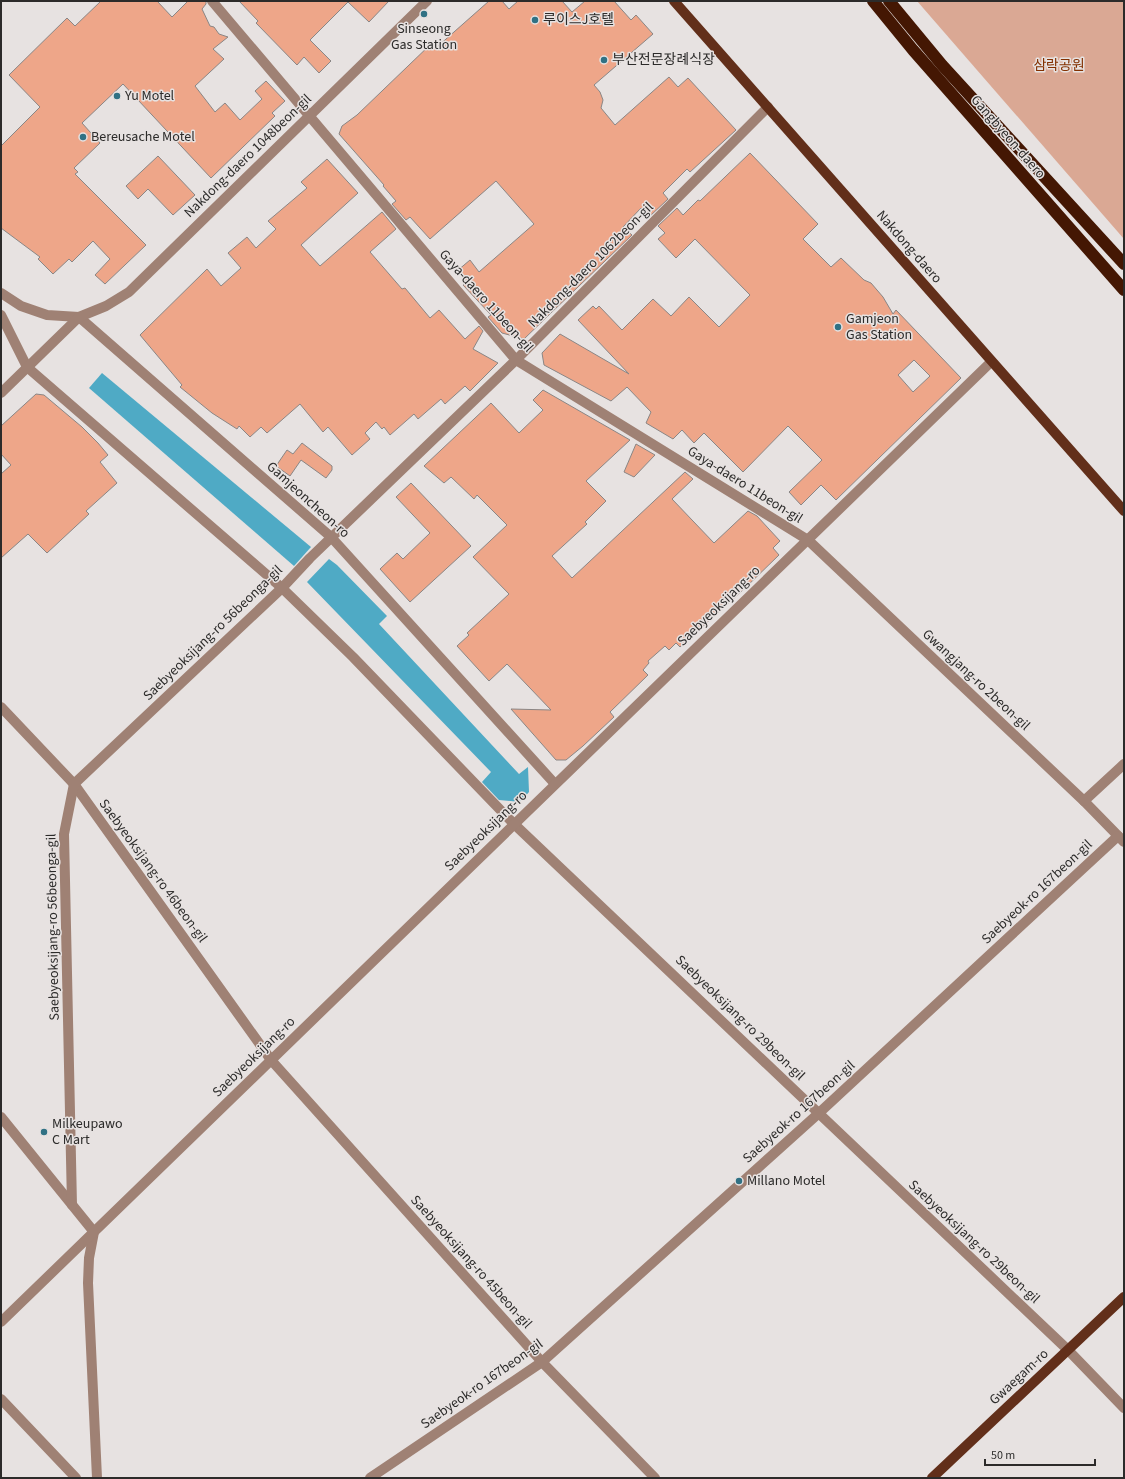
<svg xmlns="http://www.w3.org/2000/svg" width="1125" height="1479" font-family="'Source Sans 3','Noto Sans KR',sans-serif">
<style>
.green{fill:#daa894}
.water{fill:#4faac5}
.building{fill:#eea689;stroke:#8a8685;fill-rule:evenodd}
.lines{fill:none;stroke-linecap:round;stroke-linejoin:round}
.minor{stroke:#9f8174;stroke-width:10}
.major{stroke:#622f1a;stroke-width:10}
.highway{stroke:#441703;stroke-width:12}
.poi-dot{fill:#307184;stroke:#e7e2e1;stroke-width:1.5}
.labels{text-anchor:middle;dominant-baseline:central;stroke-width:3;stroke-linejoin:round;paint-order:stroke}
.poi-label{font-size:14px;fill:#2c2b2a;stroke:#e7e2e1;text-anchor:start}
.park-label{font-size:14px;fill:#823000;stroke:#e7e2e1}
.street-label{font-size:14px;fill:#2c2b2a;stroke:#e7e2e1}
</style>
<rect width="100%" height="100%" fill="#e7e2e1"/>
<polygon class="green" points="917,1 1124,1 1124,239"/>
<g class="water">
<polygon points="102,373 311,547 294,566 89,388"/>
<polygon points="329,559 337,565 387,616 379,624 519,774 528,767 529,792 520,802 499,800 482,782 491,772 307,582"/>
</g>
<g class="building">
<polygon points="101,1 157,1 172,17 188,1 206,1 206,4 202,9 210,26 214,27 219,34 228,37 213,49 224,59 195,86 215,112 225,103 240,120 262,99 255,91 266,81 285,101 272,113 275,116 211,178 123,84 82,123 100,143 74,168 78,172 75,174 146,245 105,284 95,275 110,259 93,241 72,262 69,259 53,274 38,259 40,257 1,228 1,146 40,107 9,75 67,18 75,26"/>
<polygon points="239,1 389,1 369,22 348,2 310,40 331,61 319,73 304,57 297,65 256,23 258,21"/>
<polygon points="489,1 502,1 509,9 518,1 562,1 572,12 585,1 614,1 631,20 636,15 653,34 594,85 600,92 603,100 601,108 615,125 669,77 678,87 688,78 736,130 690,172 687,169 663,193 668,199 649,217 641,208 623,227 632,235 524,339 502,333 488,317 491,315 463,285 467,282 457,271 470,260 479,272 534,224 496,181 430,239 410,217 406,220 392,204 396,201 383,186 384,185 339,134 342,126 357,115 433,42 437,47"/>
<path d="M750 153 818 224 803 239 831 267 841 258 864 280 871 283 883 297 893 314 896 310 961 378 836 500 821 485 801 505 789 492 822 460 788 426 743 472 704 433 694 443 682 430 673 439 646 423 651 412 627 387 611 401 544 365 542 353 560 334 629 374 578 320 593 306 596 309 599 306 622 330 653 299 671 316 689 297 719 327 750 295 695 239 676 258 658 239 665 233 658 226 677 208 683 215 698 200 700 201ZM914 360 930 376 913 392 898 375Z"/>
<polygon points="158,156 195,195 173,215 148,189 138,199 126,186"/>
<polygon points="327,159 358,193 301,245 320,266 382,212 396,229 370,252 402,289 405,288 430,318 439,310 465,339 479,326 483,331 473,349 498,363 470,391 465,386 445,404 441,399 418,419 414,414 390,435 384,427 382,429 376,422 365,433 370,439 352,455 328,427 323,432 300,404 267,433 261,427 250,437 239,426 237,429 212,413 180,387 182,385 140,335 207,269 221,286 241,268 228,253 247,237 256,248 276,229 268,221 307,188 301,182"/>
<polygon points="543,390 630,440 586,481 606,501 585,522 587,524 552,556 572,578 685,472 693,479 672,499 714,543 748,511 757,516 780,541 773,548 779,555 743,590 680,647 676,643 669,650 665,646 648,661 649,663 643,670 648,675 610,712 614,717 583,746 566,760 556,760 511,709 551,710 507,664 489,681 457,646 469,635 467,633 509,594 473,557 507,525 477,495 474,499 451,477 444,483 424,466 491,403 519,433 543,410 533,400"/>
<polygon points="36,394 44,395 82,427 98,443 108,455 100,462 117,483 86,511 89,514 47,553 28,534 1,558 1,474 11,465 1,454 1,426"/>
<polygon points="302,443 332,466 332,470 326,478 301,460 290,476 276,466 287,450 293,454"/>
<polygon points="636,444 655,455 634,477 624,472"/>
<polygon points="411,483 471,546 410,602 380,569 397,553 403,559 430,533 396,497"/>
</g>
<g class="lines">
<g class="minor">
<polyline points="212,1 516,360 808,540 1084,801 1124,842"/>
<polyline points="1,293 21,306 47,315 79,317 331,537 555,784"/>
<polyline points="1,315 27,367 282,588 353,657 513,823 1068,1350 1124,1408"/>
<polyline points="1,393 79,317 106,306 129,292 427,1"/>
<polyline points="1,707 74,784 271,1060 542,1362 655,1478"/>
<polyline points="1084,801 1124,764"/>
<polyline points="1,1117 94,1232 89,1258 88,1283 97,1478"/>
<polyline points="72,1205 64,834 74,784 282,588 310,558 516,360 768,107"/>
<polyline points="1,1322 991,362"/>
<polyline points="1,1399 76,1478"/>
<polyline points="370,1478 542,1362 819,1113 1118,836"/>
</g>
<g class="major">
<polyline points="674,1 1124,511"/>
<polyline points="932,1478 1124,1297"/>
</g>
<g class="highway">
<polyline points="873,1 913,50 1124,290"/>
<polyline points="889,1 942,65 1124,264"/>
</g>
</g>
<g class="poi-dot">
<circle cx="424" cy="14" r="4"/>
<circle cx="535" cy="20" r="4"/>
<circle cx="604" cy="60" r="4"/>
<circle cx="117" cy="96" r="4"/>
<circle cx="83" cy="137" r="4"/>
<circle cx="838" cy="327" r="4"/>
<circle cx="44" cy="1132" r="4"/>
<circle cx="739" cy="1181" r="4"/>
</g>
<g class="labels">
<g class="poi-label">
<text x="543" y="20">루이스J호텔</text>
<text x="424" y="29" text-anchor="middle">Sinseong<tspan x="424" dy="16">Gas Station</tspan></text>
<text x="612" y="60">부산전문장례식장</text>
<text x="125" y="96">Yu Motel</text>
<text x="91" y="137">Bereusache Motel</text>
<text x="846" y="319">Gamjeon<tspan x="846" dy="16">Gas Station</tspan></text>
<text x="52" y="1124">Milkeupawo<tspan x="52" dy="16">C Mart</tspan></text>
<text x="747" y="1181">Millano Motel</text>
</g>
<g class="park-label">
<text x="1059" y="66">삼락공원</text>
</g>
<g class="street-label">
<text transform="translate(1008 137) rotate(49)">Gangbyeon-daero</text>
<text transform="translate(248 156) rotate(-44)">Nakdong-daero 1048beon-gil</text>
<text transform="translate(909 247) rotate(49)">Nakdong-daero</text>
<text transform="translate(591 265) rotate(-45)">Nakdong-daero 1062beon-gil</text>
<text transform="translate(486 301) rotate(48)">Gaya-daero 11beon-gil</text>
<text transform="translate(745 485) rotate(32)">Gaya-daero 11beon-gil</text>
<text transform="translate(308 500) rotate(42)">Gamjeoncheon-ro</text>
<text transform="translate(719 606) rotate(-44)">Saebyeoksijang-ro</text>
<text transform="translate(213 633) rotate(-44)">Saebyeoksijang-ro 56beonga-gil</text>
<text transform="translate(976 680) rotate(43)">Gwangjang-ro 2beon-gil</text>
<text transform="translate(486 831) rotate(-44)">Saebyeoksijang-ro</text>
<text transform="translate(153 871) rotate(54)">Saebyeoksijang-ro 46beon-gil</text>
<text transform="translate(1037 892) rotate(-43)">Saebyeok-ro 167beon-gil</text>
<text transform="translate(53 927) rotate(-91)">Saebyeoksijang-ro 56beonga-gil</text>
<text transform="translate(740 1018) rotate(44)">Saebyeoksijang-ro 29beon-gil</text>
<text transform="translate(254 1057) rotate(-44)">Saebyeoksijang-ro</text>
<text transform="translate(799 1112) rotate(-42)">Saebyeok-ro 167beon-gil</text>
<text transform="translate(974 1242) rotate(43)">Saebyeoksijang-ro 29beon-gil</text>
<text transform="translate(471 1262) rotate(48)">Saebyeoksijang-ro 45beon-gil</text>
<text transform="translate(1019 1377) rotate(-43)">Gwaegam-ro</text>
<text transform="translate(482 1384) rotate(-35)">Saebyeok-ro 167beon-gil</text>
</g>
</g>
<rect width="1125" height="1479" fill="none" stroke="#2c2b2a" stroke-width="4"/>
<path d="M985 1459v6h110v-6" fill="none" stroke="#2c2b2a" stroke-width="2"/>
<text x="991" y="1459" font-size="12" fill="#2c2b2a" stroke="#e7e2e1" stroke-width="3" paint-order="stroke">50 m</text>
</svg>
